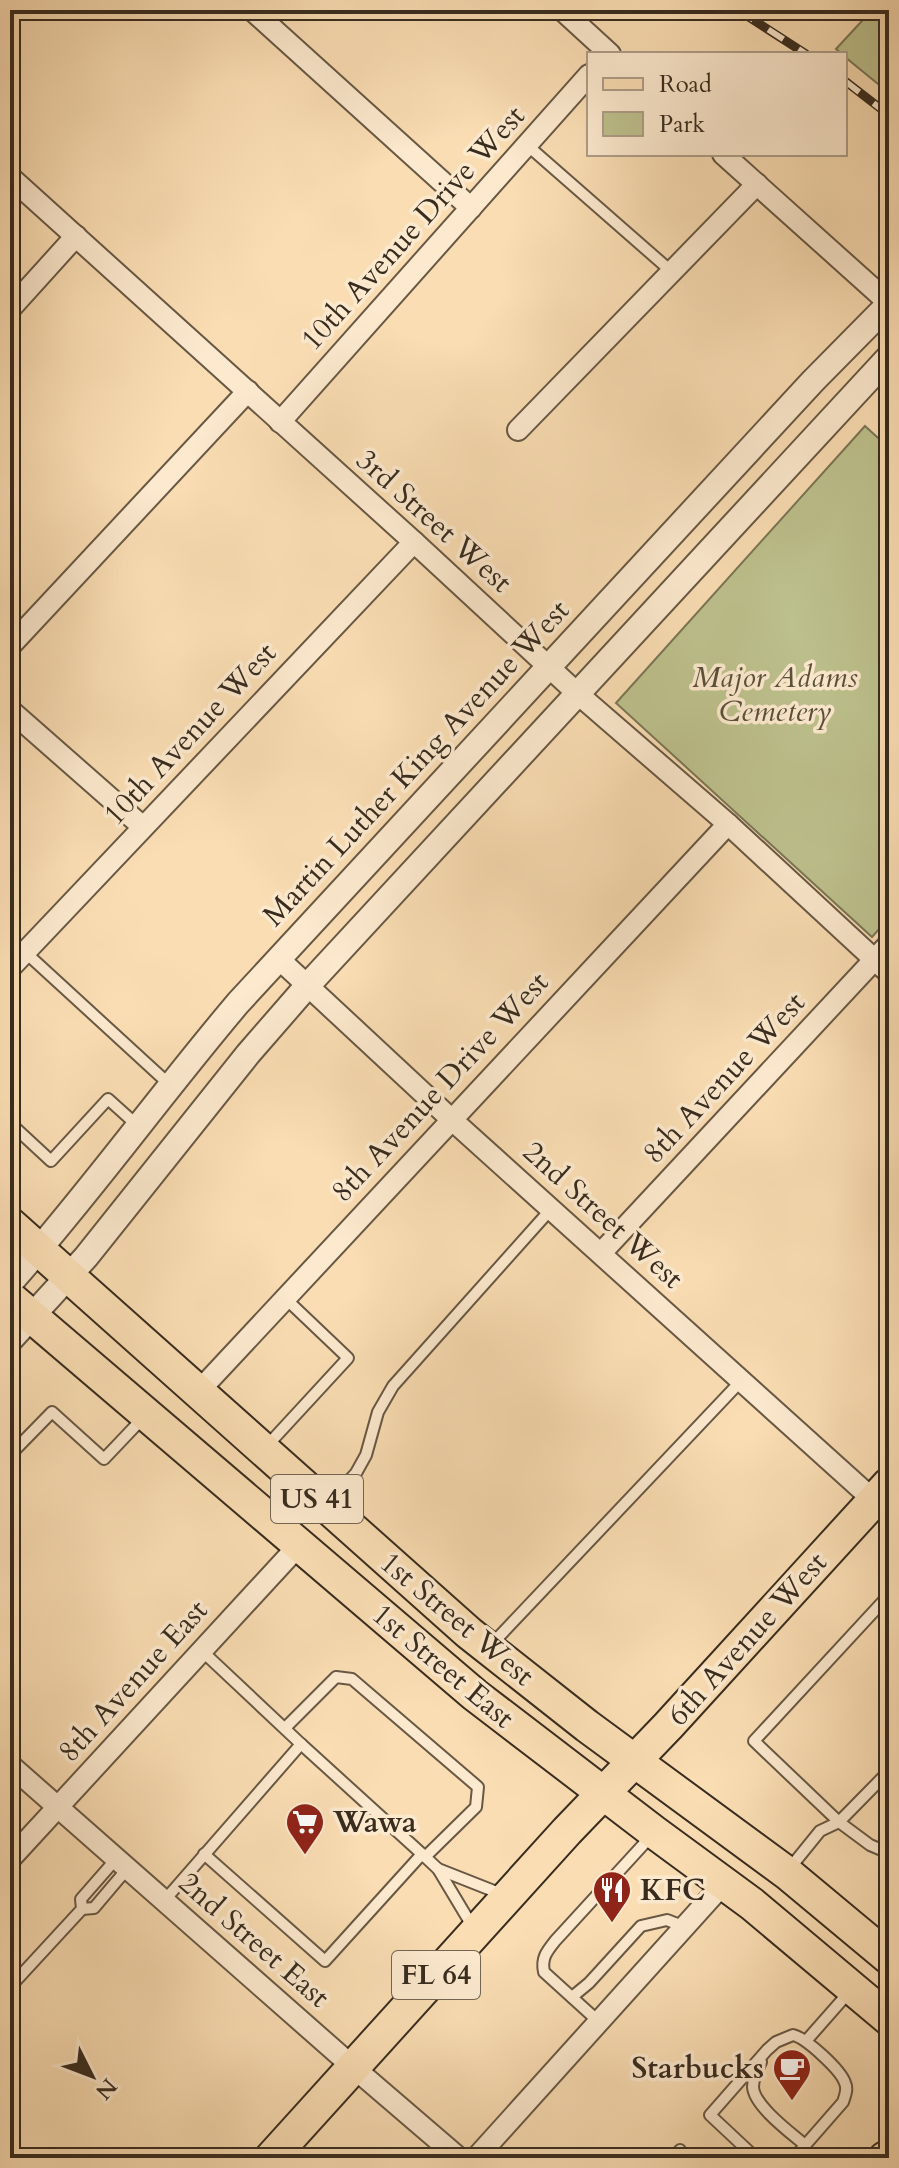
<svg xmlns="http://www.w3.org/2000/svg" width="899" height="2168" font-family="Cardo,serif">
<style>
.green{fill:#bdc18d;stroke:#7a7656;stroke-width:2}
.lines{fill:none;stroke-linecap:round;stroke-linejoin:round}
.service-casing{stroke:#685844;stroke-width:14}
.minor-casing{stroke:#685844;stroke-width:24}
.tertiary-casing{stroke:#685844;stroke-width:28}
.primary-casing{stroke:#382c1f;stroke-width:36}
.trunk-casing{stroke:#382c1f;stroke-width:36}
.service{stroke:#fce9ce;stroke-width:10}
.minor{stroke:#fce9ce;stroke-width:20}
.tertiary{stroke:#fce9ce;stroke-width:24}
.primary{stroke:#faddb3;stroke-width:32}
.trunk{stroke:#faddb3;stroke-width:32}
.rail-casing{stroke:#382c1f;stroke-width:9}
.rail{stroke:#fce9ce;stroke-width:6;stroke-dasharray:18;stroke-linecap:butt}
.labels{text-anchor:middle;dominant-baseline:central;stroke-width:7;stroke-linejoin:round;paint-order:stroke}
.shield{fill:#fce9ce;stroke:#736554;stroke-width:2}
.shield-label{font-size:28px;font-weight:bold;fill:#382c1f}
.street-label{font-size:30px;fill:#382c1f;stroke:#fce9ce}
.park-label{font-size:30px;font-style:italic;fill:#59513a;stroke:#fce9ce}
.poi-label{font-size:30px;font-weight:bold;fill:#382c1f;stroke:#fce9ce;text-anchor:start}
</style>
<rect width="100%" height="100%" fill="#faddb3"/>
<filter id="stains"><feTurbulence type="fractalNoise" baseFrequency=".0025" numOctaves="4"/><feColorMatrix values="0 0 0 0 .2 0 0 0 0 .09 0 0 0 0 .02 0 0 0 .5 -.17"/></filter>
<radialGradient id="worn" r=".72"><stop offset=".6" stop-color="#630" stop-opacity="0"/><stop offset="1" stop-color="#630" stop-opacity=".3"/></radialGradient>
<g class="green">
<polygon points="872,10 889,10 889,93 845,57 845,54 842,54 836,49"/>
<polygon points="865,426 889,448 889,918 872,937 616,703"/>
</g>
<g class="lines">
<g class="service-casing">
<g id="service">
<polyline points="527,145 672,272"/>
<polyline points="25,952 170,1085"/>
<polyline points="10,1123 51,1161 108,1099 138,1126"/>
<polyline points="265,1448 348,1358 285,1298"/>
<polyline points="10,1455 52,1412 104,1459 142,1419"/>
<polyline points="329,1502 356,1473 366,1455 378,1412 393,1386 552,1208"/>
<polyline points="492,1644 741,1381"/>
<polyline points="285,1728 336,1677 352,1679 478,1787 476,1807 425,1857"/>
<polyline points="301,1744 422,1854"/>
<polyline points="884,1851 870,1845 839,1822 889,1771"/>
<polyline points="204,1854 325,1961 422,1854 438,1869 474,1929"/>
<polyline points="790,1868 820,1831 839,1822 754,1741 889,1595"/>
<polyline points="438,1869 504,1895"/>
<polyline points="164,1901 301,1744 201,1650"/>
<polyline points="82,1909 94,1908 127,1869"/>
<polyline points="10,1987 82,1909 81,1899 116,1859"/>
<polyline points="572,1997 589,1983 641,1926 667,1920 685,1927"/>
<path d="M598 2021 544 1972C541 1958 547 1951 555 1941L653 1834"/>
<polyline points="806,2041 850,1991"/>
<path d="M761 2062C757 2070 753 2078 753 2087 754 2106 791 2133 805 2145"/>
<polyline points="673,2158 680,2150"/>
<path d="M756 2158 710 2115 767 2050 776 2042 793 2035C806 2038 841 2070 845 2083 848 2089 845 2096 843 2102L794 2158"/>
</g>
</g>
<g class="minor-casing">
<g id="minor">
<polyline points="252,10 471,208"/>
<polyline points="562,10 610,54"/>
<polyline points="723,154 889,303"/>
<polyline points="10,177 414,542 578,694 728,824 889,973"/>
<polyline points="10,309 76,236"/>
<polyline points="280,422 589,75"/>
<polyline points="518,430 757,184"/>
<polyline points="10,646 248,391"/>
<polyline points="10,710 143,827"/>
<polyline points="279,959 451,1119 889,1514"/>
<polyline points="10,968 414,542"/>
<polyline points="602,1252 889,944"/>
<polyline points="198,1392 728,824"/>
<polyline points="10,1765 353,2067 459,2158"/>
<polyline points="10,1859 300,1544"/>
<polyline points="476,2158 724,1883"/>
</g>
</g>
<g class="tertiary-casing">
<g id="tertiary">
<path d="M10 1283C90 1193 160 1095 238 1003L813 381 889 304"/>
<polyline points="10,1340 86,1257 248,1054 308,985 889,357"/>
</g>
</g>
<g class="primary-casing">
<g id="primary">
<polyline points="10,1224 469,1633 587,1726 787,1873 889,1958"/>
<polyline points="10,1298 475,1695 654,1832 752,1904 889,2019"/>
<polyline points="271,2158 567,1831 668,1726 889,1484"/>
</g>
</g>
<g class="trunk-casing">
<polyline id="trunk" points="885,2158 889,2156"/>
</g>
<use href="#service" class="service"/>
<use href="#minor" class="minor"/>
<use href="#tertiary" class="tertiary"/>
<use href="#primary" class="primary"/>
<use href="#trunk" class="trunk"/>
<g class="rail-casing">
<g id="rail">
<polyline points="738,10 806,54"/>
<polyline points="845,81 889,115"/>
</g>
</g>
<use href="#rail" class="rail"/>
</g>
<defs>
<g id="supermarket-pin" transform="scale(2)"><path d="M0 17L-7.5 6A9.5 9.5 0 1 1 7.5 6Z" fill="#8f2418" stroke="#fce9ce"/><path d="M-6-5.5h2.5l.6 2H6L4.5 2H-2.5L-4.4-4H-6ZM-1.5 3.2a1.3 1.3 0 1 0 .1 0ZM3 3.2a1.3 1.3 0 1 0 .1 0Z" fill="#fff"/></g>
<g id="restaurant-pin" transform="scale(2)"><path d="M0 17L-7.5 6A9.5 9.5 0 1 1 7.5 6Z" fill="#8f2418" stroke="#fce9ce"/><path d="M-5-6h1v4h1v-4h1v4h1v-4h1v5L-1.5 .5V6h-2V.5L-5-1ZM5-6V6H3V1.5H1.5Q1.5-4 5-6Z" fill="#fff"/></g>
<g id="cafe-pin" transform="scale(2)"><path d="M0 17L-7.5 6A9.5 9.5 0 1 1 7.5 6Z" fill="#8f2418" stroke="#fce9ce"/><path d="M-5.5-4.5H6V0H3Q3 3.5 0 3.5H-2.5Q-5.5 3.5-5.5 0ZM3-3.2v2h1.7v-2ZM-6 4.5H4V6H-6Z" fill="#fff"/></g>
</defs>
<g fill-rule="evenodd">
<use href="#supermarket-pin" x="305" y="1822"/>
<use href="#restaurant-pin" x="612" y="1890"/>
<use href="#cafe-pin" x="792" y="2068"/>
</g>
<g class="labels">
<g class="shield">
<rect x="271" y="1475" width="92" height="48" rx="6"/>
<rect x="392" y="1951" width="88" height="48" rx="6"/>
</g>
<g class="shield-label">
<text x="317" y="1499">US 41</text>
<text x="436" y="1975">FL 64</text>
</g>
<g class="street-label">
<text transform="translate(413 228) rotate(-48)">10th Avenue Drive West</text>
<text transform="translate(434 521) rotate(42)">3rd Street West</text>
<text transform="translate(190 734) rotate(-47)">10th Avenue West</text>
<text transform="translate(416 763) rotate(-47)">Martin Luther King Avenue West</text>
<text transform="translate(724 1078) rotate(-47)">8th Avenue West</text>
<text transform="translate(440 1087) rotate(-47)">8th Avenue Drive West</text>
<text transform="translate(603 1215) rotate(42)">2nd Street West</text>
<text transform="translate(457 1619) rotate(40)">1st Street West</text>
<text transform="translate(747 1639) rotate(-48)">6th Avenue West</text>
<text transform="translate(443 1666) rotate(40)">1st Street East</text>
<text transform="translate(133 1681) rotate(-48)">8th Avenue East</text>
<text transform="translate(254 1940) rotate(41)">2nd Street East</text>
</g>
<g class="park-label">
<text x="775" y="677">Major Adams<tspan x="775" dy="34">Cemetery</tspan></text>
</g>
<g class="poi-label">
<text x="333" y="1822">Wawa</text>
<text x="640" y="1890">KFC</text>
<text x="764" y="2068" text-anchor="end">Starbucks</text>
</g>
</g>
<rect width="899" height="2168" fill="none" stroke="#faddb3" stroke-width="40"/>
<rect x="12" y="12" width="875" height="2144" fill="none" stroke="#382c1f" stroke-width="4"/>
<rect x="20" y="20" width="859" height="2128" fill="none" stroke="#382c1f" stroke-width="2"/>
<rect x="587" y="52" width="260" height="104" fill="#fce9ce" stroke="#ae9d88" stroke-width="2"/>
<rect x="603" y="78" width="40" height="12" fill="#faddb3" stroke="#ae9d88" stroke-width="2"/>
<text x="659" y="92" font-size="24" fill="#382c1f">Road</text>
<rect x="603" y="112" width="40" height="24" fill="#bdc18d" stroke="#ae9d88" stroke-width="2"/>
<text x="659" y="132" font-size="24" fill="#382c1f">Park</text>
<g transform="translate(92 2076) rotate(132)" stroke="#fce9ce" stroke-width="6" paint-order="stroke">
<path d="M0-6L14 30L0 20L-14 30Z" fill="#382c1f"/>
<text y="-12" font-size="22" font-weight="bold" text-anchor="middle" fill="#382c1f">N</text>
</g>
<rect width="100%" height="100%" filter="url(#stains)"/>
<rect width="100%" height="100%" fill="url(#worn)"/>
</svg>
